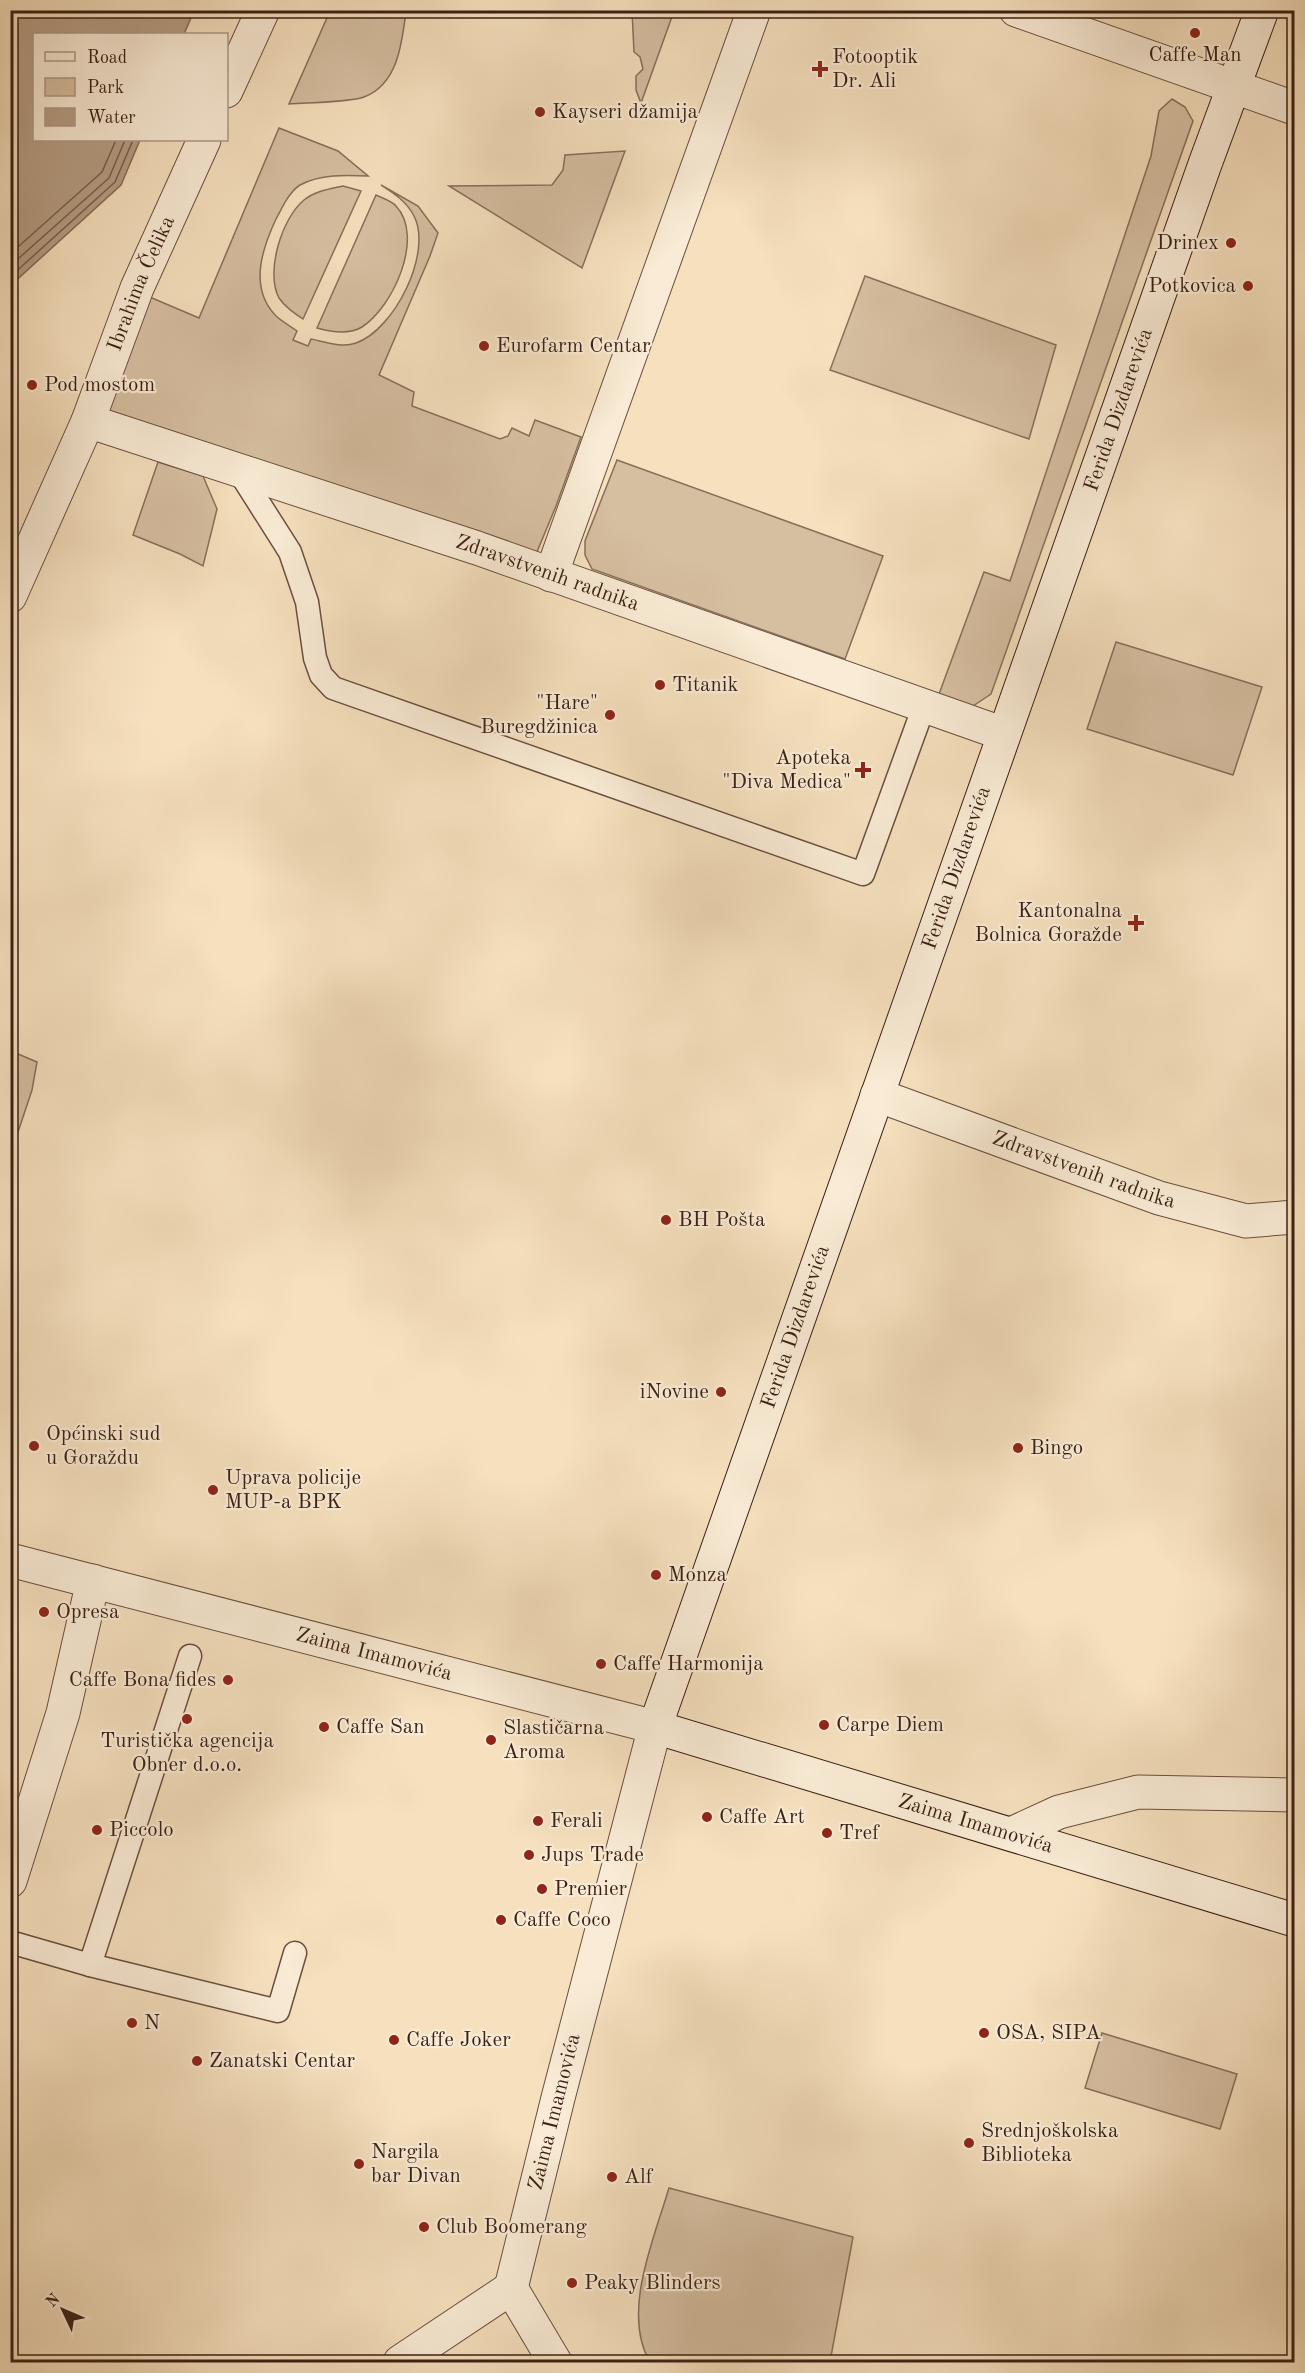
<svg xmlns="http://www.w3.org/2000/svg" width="1305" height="2373" font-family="'Old Standard TT',serif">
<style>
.green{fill:#d6bfa1;stroke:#886f5a;stroke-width:1.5}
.water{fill:#b69e84;stroke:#856b57;stroke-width:1.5}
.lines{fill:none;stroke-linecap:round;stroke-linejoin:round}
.shore{stroke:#785e4c;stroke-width:1.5}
.service-casing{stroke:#6a4f3e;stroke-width:25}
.minor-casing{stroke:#6a4f3e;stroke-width:35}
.secondary-casing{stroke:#3b1f14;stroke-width:35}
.service{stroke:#f9ebd5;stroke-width:22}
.minor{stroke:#f9ebd5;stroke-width:33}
.secondary{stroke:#f9ebd5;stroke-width:33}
.poi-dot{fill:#8f2418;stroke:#f9ebd5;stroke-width:2}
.labels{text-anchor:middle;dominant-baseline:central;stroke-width:4.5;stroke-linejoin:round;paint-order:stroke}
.poi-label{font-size:21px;fill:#3b1f14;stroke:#f9ebd5;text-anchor:start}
.street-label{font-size:21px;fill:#3b1f14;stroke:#f9ebd5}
</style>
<rect width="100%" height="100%" fill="#f6e0be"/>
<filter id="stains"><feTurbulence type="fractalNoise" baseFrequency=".00333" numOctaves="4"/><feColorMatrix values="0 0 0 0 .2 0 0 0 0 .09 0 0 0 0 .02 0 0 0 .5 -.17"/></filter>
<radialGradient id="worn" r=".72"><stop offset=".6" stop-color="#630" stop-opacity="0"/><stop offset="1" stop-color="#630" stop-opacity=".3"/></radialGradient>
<g class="green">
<path d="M330 11H406C402 43 398 84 364 97 351 102 305 103 289 104Z"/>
<polygon points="632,11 674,11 641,103 636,90 636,76 643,69 640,57 634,52"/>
<polygon points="1172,99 1185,107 1193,121 991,694 973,706 939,694 984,572 1010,581 1151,156 1159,111"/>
<path d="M279 128 338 151 368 176C346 175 320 174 300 185 289 192 282 208 276 219 262 249 249 287 275 315 281 321 290 326 297 331L293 340 308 346 311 339C326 342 341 348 356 343 394 330 433 253 414 216 407 202 394 193 381 185L418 206 438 233 430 256 379 375 414 392 412 406 500 439 508 436 512 428 529 436 535 420 581 437 556 506 534 559 116 417 105 406 145 295 199 318Z"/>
<polygon points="625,151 582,268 449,186 552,185 563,170 565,155"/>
<path d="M343 186 361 191 303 319C294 313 285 307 279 298 265 272 282 218 304 200 315 191 329 189 343 186Z"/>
<path d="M376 195C382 198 392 201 396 206 425 237 393 307 362 327 349 335 331 332 317 328Z"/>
<polygon points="865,276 1056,345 1029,439 830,370"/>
<polygon points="617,460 883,556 845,659 592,569 585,555 585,541"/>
<polygon points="158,462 203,476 217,509 203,566 180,554 133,535"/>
<polygon points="1116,642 1262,687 1233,775 1087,729"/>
<polygon points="11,1051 37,1062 32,1090 11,1153"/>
<polygon points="1102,2033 1237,2074 1220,2129 1085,2088"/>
<path d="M669 2188 853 2237 830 2362H650C621 2313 654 2239 669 2188Z"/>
</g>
<polygon class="water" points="11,10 194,11 184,34 34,34 34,140 140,140 121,185 11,285"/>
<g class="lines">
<g class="shore">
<polyline points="10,254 102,172 116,140"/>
<polyline points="10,266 109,178 125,140"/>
<polyline points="10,277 115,182 133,140"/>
</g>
<g class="service-casing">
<g id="service">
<polyline points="238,470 290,552 307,602 315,658 321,675 333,688 863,874 924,706"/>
<polyline points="10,1942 90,1965 278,2011 295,1953"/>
<polyline points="90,1965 190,1656"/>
</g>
</g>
<g class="minor-casing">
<g id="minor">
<polyline points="1016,10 1294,108"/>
<polyline points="226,91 263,10"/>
<path id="s1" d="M88 421 477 548 1004 734"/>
<polyline points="551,575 754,10"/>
<path id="s2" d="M10 596 88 421 137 288 204 140"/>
<path id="s3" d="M877 1095 1159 1198 1246 1221 1294 1217"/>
<path id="s4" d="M10 1560 655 1727 558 2098 511 2288"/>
<polyline points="1011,1834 1059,1812 1138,1792 1294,1795"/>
<polyline points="10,1881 63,1713 93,1581"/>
<polyline points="400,2362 511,2288 555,2362"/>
</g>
</g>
<g class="secondary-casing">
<g id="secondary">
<path id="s5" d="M1262 10 1205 164 655 1727 1294 1920"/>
</g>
</g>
<use href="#service" class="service"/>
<use href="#minor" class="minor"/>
<use href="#secondary" class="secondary"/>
</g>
<g class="poi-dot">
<circle cx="1195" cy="33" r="6"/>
<path d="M817 60h6v6h6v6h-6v6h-6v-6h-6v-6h6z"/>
<circle cx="540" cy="112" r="6"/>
<circle cx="1231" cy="243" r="6"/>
<circle cx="1248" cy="286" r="6"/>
<circle cx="484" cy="346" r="6"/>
<circle cx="32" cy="385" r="6"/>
<circle cx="660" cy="685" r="6"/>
<circle cx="610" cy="715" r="6"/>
<path d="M860 761h6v6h6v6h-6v6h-6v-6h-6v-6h6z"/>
<path d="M1133 914h6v6h6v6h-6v6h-6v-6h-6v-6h6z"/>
<circle cx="666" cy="1220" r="6"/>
<circle cx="721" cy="1392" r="6"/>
<circle cx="34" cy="1446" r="6"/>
<circle cx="1018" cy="1448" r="6"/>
<circle cx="213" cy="1490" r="6"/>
<circle cx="656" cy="1575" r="6"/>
<circle cx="44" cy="1612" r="6"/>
<circle cx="601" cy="1664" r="6"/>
<circle cx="228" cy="1680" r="6"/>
<circle cx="187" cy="1719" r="6"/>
<circle cx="824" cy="1725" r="6"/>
<circle cx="324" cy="1727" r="6"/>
<circle cx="491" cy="1740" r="6"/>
<circle cx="707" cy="1817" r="6"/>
<circle cx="538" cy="1821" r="6"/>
<circle cx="97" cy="1830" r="6"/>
<circle cx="827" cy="1833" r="6"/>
<circle cx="529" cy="1855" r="6"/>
<circle cx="542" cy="1889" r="6"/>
<circle cx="501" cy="1920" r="6"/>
<circle cx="132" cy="2023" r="6"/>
<circle cx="984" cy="2033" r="6"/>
<circle cx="394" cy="2040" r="6"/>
<circle cx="197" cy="2061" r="6"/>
<circle cx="969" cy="2143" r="6"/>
<circle cx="359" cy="2164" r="6"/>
<circle cx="612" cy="2177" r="6"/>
<circle cx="424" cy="2227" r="6"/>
<circle cx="572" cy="2283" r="6"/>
</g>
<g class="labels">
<g class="poi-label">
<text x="1195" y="55" text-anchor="middle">Caffe Man</text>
<text x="832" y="57">Fotooptik<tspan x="832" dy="24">Dr. Ali</tspan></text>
<text x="552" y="112">Kayseri džamija</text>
<text x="1219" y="243" text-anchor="end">Drinex</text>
<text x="1236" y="286" text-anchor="end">Potkovica</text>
<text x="496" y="346">Eurofarm Centar</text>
<text x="44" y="385">Pod mostom</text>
<text x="672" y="685">Titanik</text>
<text x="598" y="703" text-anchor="end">"Hare"<tspan x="598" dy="24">Buregdžinica</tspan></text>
<text x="851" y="758" text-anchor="end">Apoteka<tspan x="851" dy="24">"Diva Medica"</tspan></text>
<text x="1122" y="911" text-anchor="end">Kantonalna<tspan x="1122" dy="24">Bolnica Goražde</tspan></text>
<text x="678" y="1220">BH Pošta</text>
<text x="709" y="1392" text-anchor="end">iNovine</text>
<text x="46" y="1434">Općinski sud<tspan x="46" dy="24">u Goraždu</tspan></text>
<text x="1030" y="1448">Bingo</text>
<text x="225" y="1478">Uprava policije<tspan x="225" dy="24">MUP-a BPK</tspan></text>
<text x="668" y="1575">Monza</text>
<text x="56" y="1612">Opresa</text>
<text x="613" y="1664">Caffe Harmonija</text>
<text x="216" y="1680" text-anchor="end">Caffe Bona fides</text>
<text x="836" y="1725">Carpe Diem</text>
<text x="336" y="1727">Caffe San</text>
<text x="503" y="1728">Slastičarna<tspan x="503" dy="24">Aroma</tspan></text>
<text x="187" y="1741" text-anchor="middle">Turistička agencija<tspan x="187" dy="24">Obner d.o.o.</tspan></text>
<text x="719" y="1817">Caffe Art</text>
<text x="550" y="1821">Ferali</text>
<text x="109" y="1830">Piccolo</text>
<text x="839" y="1833">Tref</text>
<text x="541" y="1855">Jups Trade</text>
<text x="554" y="1889">Premier</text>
<text x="513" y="1920">Caffe Coco</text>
<text x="144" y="2023">N</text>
<text x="996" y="2033">OSA, SIPA</text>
<text x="406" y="2040">Caffe Joker</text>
<text x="209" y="2061">Zanatski Centar</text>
<text x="981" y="2131">Srednjoškolska<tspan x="981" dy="24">Biblioteka</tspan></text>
<text x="371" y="2152">Nargila<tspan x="371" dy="24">bar Divan</tspan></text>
<text x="624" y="2177">Alf</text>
<text x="436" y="2227">Club Boomerang</text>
<text x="584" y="2283">Peaky Blinders</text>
</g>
<g class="street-label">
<text stroke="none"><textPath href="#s2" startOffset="339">Ibrahima Čelika</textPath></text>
<text transform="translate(1119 410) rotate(-71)">Ferida Dizdarevića</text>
<text stroke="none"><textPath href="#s1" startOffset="484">Zdravstvenih radnika</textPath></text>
<text transform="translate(957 868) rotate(-71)">Ferida Dizdarevića</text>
<text stroke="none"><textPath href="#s3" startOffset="220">Zdravstvenih radnika</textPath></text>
<text transform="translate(796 1327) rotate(-71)">Ferida Dizdarevića</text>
<text stroke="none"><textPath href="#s4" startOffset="376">Zaima Imamovića</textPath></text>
<text stroke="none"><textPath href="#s5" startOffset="2156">Zaima Imamovića</textPath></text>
<text transform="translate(555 2112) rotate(-76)">Zaima Imamovića</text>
</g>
</g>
<rect width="1305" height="2373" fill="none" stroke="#f6e0be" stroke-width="36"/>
<rect x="12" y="12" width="1281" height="2349" fill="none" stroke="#3b1f14" stroke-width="3"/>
<rect x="18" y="18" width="1269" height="2337" fill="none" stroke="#3b1f14" stroke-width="1.5"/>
<rect x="33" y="33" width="195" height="108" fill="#f9ebd5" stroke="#ad9988" stroke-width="1.5"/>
<rect x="45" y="52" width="30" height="9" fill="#f9ebd5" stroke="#ad9988" stroke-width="1.5"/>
<text x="87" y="63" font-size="18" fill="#3b1f14">Road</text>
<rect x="45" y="78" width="30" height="18" fill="#d6bfa1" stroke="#ad9988" stroke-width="1.5"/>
<text x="87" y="93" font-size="18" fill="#3b1f14">Park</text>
<rect x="45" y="108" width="30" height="18" fill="#b69e84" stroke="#ad9988" stroke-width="1.5"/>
<text x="87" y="123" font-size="18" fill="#3b1f14">Water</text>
<g transform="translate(63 2310) rotate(314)" stroke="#f9ebd5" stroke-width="4.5" paint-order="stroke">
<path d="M0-4.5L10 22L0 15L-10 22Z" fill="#3b1f14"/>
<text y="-9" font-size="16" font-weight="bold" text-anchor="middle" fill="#3b1f14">N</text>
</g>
<rect width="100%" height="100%" filter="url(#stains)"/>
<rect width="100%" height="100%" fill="url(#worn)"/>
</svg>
